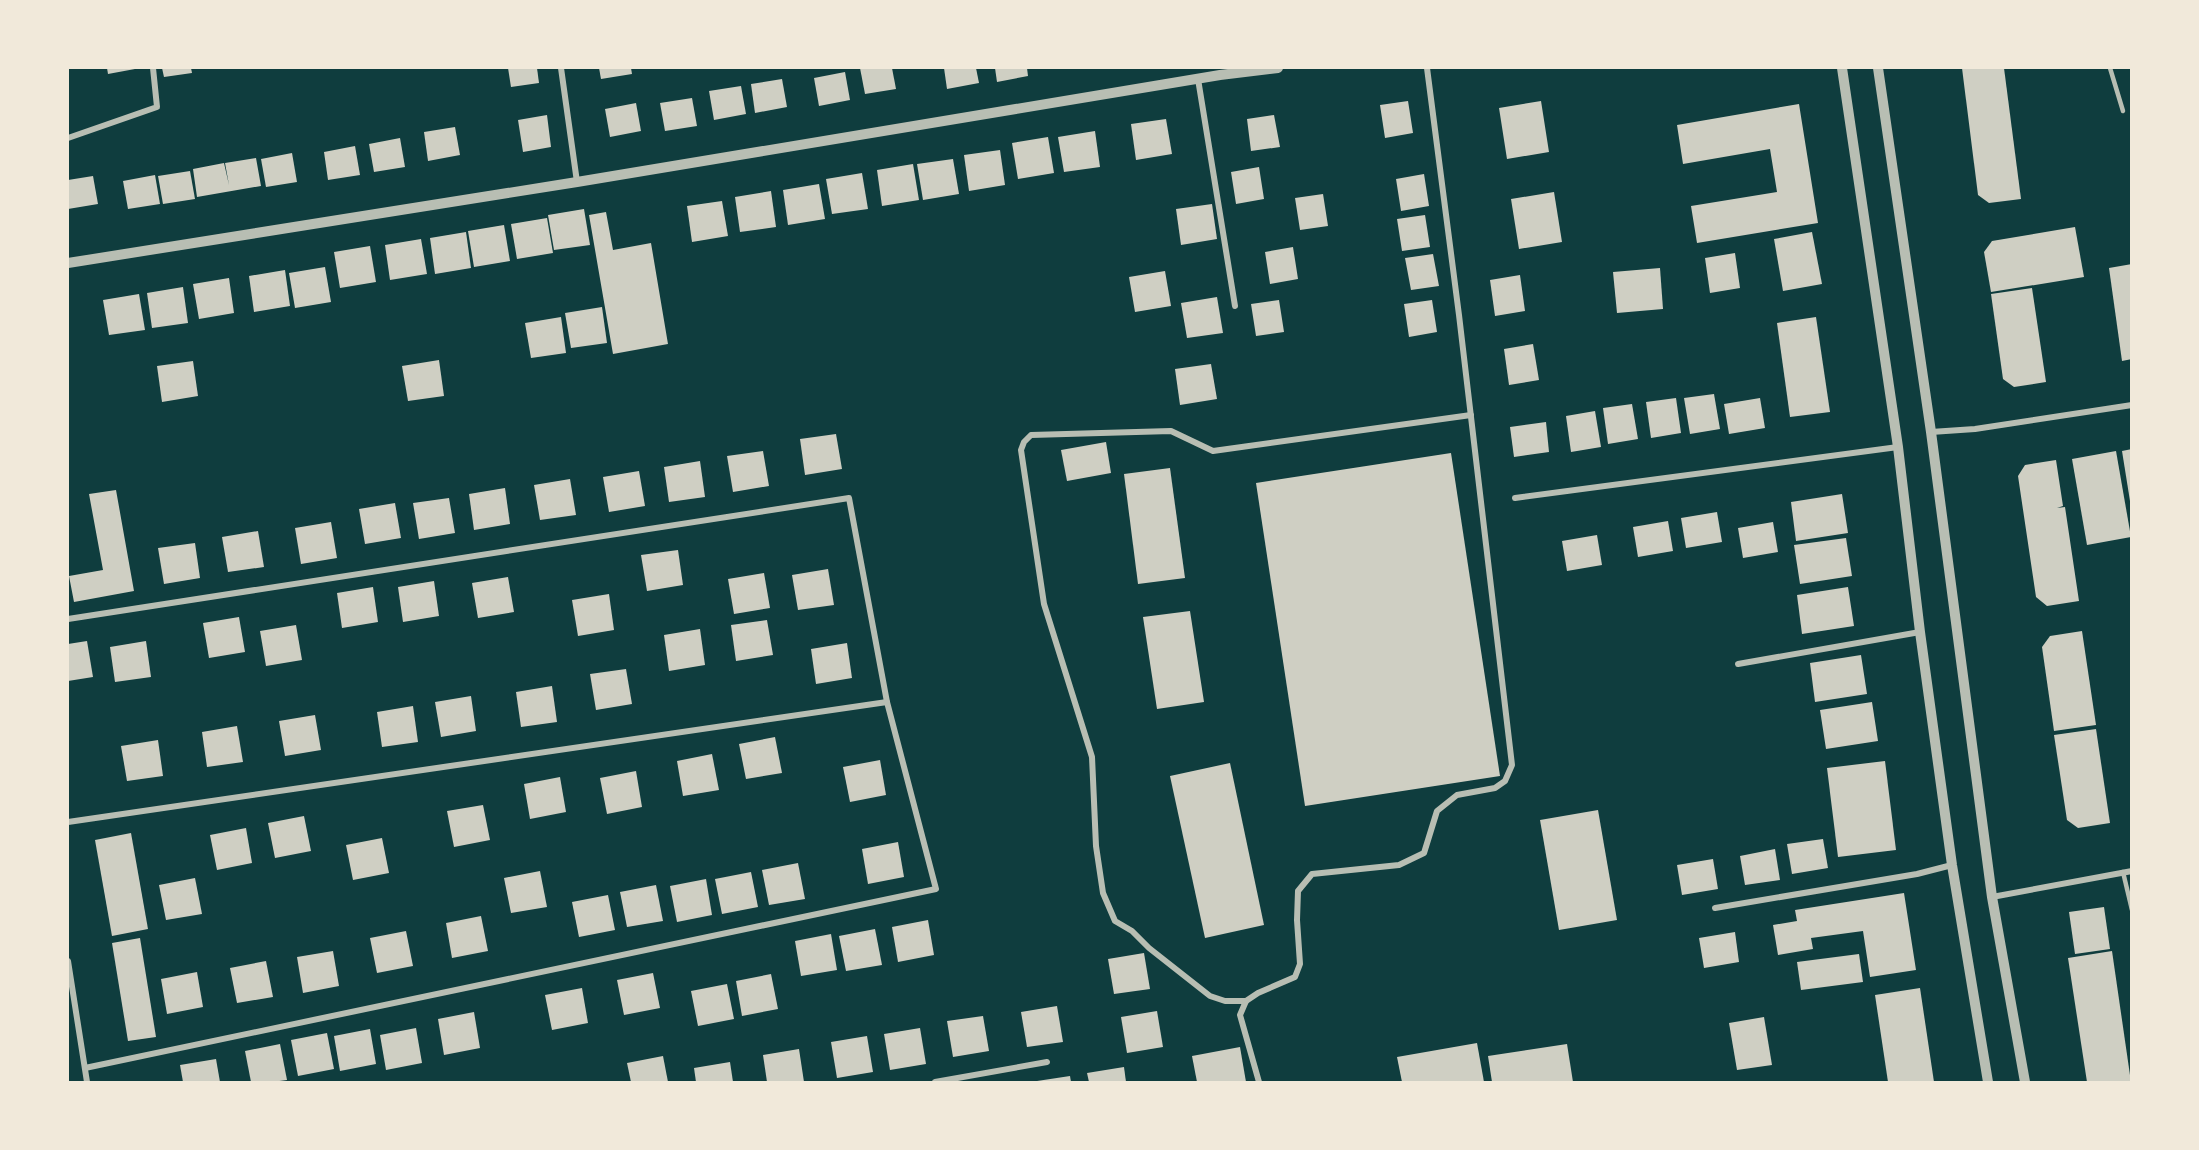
<svg xmlns="http://www.w3.org/2000/svg" width="2199" height="1150" font-family="'Source Sans 3',sans-serif">
<style>
.building{fill:#cfcfc3}
.lines{fill:none;stroke-linecap:round;stroke-linejoin:round}
.service{stroke:#b8beb3;stroke-width:4.5}
.minor{stroke:#b8beb3;stroke-width:6}
.tertiary{stroke:#b8beb3;stroke-width:10}
</style>
<rect width="100%" height="100%" fill="#0f3d3e"/>
<g class="building">
<polygon points="107,68 135,68 135,69 108,74"/>
<polygon points="162,68 191,68 192,73 164,77"/>
<polygon points="508,68 537,68 539,83 511,87"/>
<polygon points="599,68 631,68 632,74 601,79"/>
<polygon points="860,68 892,68 896,89 865,94"/>
<polygon points="944,68 976,68 979,83 947,89"/>
<polygon points="995,68 1027,68 1028,76 997,82"/>
<polygon points="1962,68 2004,68 2021,199 1989,203 1978,195"/>
<polygon points="845,72 850,100 819,106 814,78"/>
<polygon points="782,79 787,107 755,113 751,84"/>
<polygon points="741,86 746,114 714,120 709,91"/>
<polygon points="692,98 697,126 665,131 660,103"/>
<polygon points="1408,101 1413,133 1385,138 1380,105"/>
<polygon points="1541,101 1549,152 1507,159 1499,108"/>
<polygon points="636,103 641,131 610,137 605,109"/>
<polygon points="1799,104 1818,223 1697,243 1691,206 1777,192 1770,149 1683,164 1677,125"/>
<polygon points="547,115 551,147 523,152 518,120"/>
<polygon points="1274,115 1280,147 1251,151 1247,119"/>
<polygon points="1166,119 1172,154 1136,160 1131,124"/>
<polygon points="455,127 460,155 428,161 424,132"/>
<polygon points="1095,131 1100,167 1064,172 1058,137"/>
<polygon points="1048,137 1054,173 1018,179 1012,143"/>
<polygon points="400,138 405,167 374,172 369,144"/>
<polygon points="355,146 360,175 328,180 324,152"/>
<polygon points="1000,150 1005,185 969,191 964,155"/>
<polygon points="292,153 297,182 266,187 261,159"/>
<polygon points="256,158 261,186 197,197 193,169 224,163 229,185 225,163"/>
<polygon points="953,159 959,194 923,200 917,164"/>
<polygon points="913,164 919,200 882,206 877,170"/>
<polygon points="1259,167 1264,199 1236,204 1231,172"/>
<polygon points="190,171 195,199 163,204 158,176"/>
<polygon points="862,173 868,209 832,214 826,179"/>
<polygon points="1424,174 1429,206 1401,211 1396,179"/>
<polygon points="155,175 160,204 128,209 123,181"/>
<polygon points="93,176 98,204 68,209 68,180"/>
<polygon points="819,184 825,219 788,225 783,190"/>
<polygon points="771,191 776,227 740,232 735,197"/>
<polygon points="1554,192 1562,242 1519,249 1511,199"/>
<polygon points="1323,194 1328,226 1300,230 1295,198"/>
<polygon points="722,201 728,236 692,242 687,206"/>
<polygon points="1212,204 1217,239 1181,245 1176,209"/>
<polygon points="584,209 590,245 554,250 548,215"/>
<polygon points="606,212 613,250 651,243 668,344 613,354 589,215"/>
<polygon points="1425,215 1430,247 1402,251 1397,219"/>
<polygon points="547,218 553,253 517,259 511,224"/>
<polygon points="504,225 510,261 474,267 468,231"/>
<polygon points="2075,227 2084,277 1991,292 1984,252 1992,241"/>
<polygon points="466,232 471,268 435,274 430,238"/>
<polygon points="1812,232 1822,284 1783,291 1774,239"/>
<polygon points="421,239 427,274 390,280 385,245"/>
<polygon points="370,246 376,282 340,288 334,252"/>
<polygon points="1293,247 1298,279 1270,284 1265,252"/>
<polygon points="1735,253 1740,288 1710,293 1705,258"/>
<polygon points="1433,254 1439,286 1411,290 1405,258"/>
<polygon points="2132,264 2132,359 2122,361 2109,268"/>
<polygon points="325,267 331,302 295,308 289,273"/>
<polygon points="1660,268 1663,309 1617,313 1613,272"/>
<polygon points="285,270 290,306 254,312 249,276"/>
<polygon points="1165,271 1171,306 1135,312 1129,277"/>
<polygon points="1520,275 1525,311 1495,316 1490,280"/>
<polygon points="229,278 234,313 199,319 193,284"/>
<polygon points="183,287 188,323 152,328 147,293"/>
<polygon points="2032,288 2046,382 2014,387 2003,379 1991,294"/>
<polygon points="139,294 145,330 109,335 103,300"/>
<polygon points="1217,297 1223,333 1187,338 1181,303"/>
<polygon points="1279,300 1284,332 1256,336 1251,304"/>
<polygon points="1432,300 1437,332 1409,337 1404,304"/>
<polygon points="602,307 607,343 571,348 565,313"/>
<polygon points="561,317 566,353 531,358 525,323"/>
<polygon points="1816,317 1830,412 1790,417 1777,323"/>
<polygon points="1533,344 1539,380 1509,385 1504,349"/>
<polygon points="439,360 444,396 408,401 402,366"/>
<polygon points="193,361 198,396 162,402 157,366"/>
<polygon points="1211,364 1217,399 1180,405 1175,369"/>
<polygon points="1714,394 1720,429 1690,434 1684,398"/>
<polygon points="1676,398 1681,433 1651,438 1646,402"/>
<polygon points="1760,398 1765,428 1729,434 1724,404"/>
<polygon points="1632,404 1638,439 1608,444 1603,408"/>
<polygon points="1595,411 1601,447 1571,452 1566,416"/>
<polygon points="1546,422 1549,452 1514,457 1510,427"/>
<polygon points="836,434 842,469 805,475 800,439"/>
<polygon points="1106,442 1111,473 1067,481 1061,450"/>
<polygon points="2132,449 2132,501 2130,501 2122,451"/>
<polygon points="763,451 769,486 733,492 727,456"/>
<polygon points="2116,451 2131,537 2087,545 2072,459"/>
<polygon points="1451,453 1500,776 1305,806 1256,483"/>
<polygon points="2056,460 2063,506 2057,508 2065,507 2079,601 2047,606 2036,597 2018,476 2025,465"/>
<polygon points="700,461 705,497 669,502 664,467"/>
<polygon points="1170,468 1185,578 1138,584 1124,474"/>
<polygon points="639,471 645,506 609,512 603,477"/>
<polygon points="570,479 576,515 540,520 534,485"/>
<polygon points="505,488 510,524 474,530 469,494"/>
<polygon points="116,490 134,591 74,602 69,576 103,570 89,494"/>
<polygon points="1842,494 1848,533 1796,541 1791,502"/>
<polygon points="449,498 455,533 419,539 413,503"/>
<polygon points="395,503 401,538 365,544 359,509"/>
<polygon points="1717,512 1722,542 1686,548 1681,518"/>
<polygon points="1668,521 1673,551 1638,557 1633,527"/>
<polygon points="331,522 337,558 301,564 295,528"/>
<polygon points="1773,522 1778,552 1743,558 1738,528"/>
<polygon points="258,531 264,567 228,572 222,537"/>
<polygon points="1597,535 1602,565 1567,571 1562,541"/>
<polygon points="1846,538 1852,576 1800,584 1794,545"/>
<polygon points="195,543 200,578 164,584 158,548"/>
<polygon points="678,550 683,585 647,591 641,555"/>
<polygon points="828,569 834,605 798,610 792,575"/>
<polygon points="764,573 770,608 734,614 728,579"/>
<polygon points="508,577 514,612 478,618 472,583"/>
<polygon points="434,581 439,616 403,622 398,587"/>
<polygon points="373,587 378,622 342,628 337,593"/>
<polygon points="1848,587 1854,626 1802,634 1797,595"/>
<polygon points="609,594 614,630 578,636 572,600"/>
<polygon points="1190,611 1204,702 1157,709 1143,617"/>
<polygon points="239,617 245,652 209,658 203,623"/>
<polygon points="767,620 773,655 736,661 731,625"/>
<polygon points="296,625 302,660 266,666 260,631"/>
<polygon points="700,629 705,665 669,671 664,635"/>
<polygon points="2082,631 2096,725 2054,731 2042,647 2050,636"/>
<polygon points="87,641 93,677 68,681 68,644"/>
<polygon points="146,641 151,677 115,682 110,647"/>
<polygon points="847,643 852,678 816,684 811,649"/>
<polygon points="1861,655 1867,694 1815,702 1810,663"/>
<polygon points="626,669 632,704 596,710 590,674"/>
<polygon points="552,686 557,722 521,727 516,692"/>
<polygon points="471,696 476,731 441,737 435,702"/>
<polygon points="1872,702 1878,741 1826,749 1820,710"/>
<polygon points="413,706 418,742 382,747 377,712"/>
<polygon points="315,715 321,750 285,756 279,721"/>
<polygon points="237,726 243,762 207,767 202,732"/>
<polygon points="2096,729 2110,823 2078,828 2067,820 2054,735"/>
<polygon points="775,737 782,773 746,779 739,744"/>
<polygon points="158,740 163,776 127,781 121,746"/>
<polygon points="712,754 719,790 683,796 677,761"/>
<polygon points="880,760 886,795 850,802 843,767"/>
<polygon points="1885,761 1896,850 1838,857 1827,768"/>
<polygon points="1230,763 1264,925 1205,938 1170,776"/>
<polygon points="636,771 642,807 607,814 600,778"/>
<polygon points="560,777 566,812 530,819 524,784"/>
<polygon points="483,805 490,840 454,847 447,811"/>
<polygon points="1598,810 1617,920 1559,930 1540,820"/>
<polygon points="304,816 311,851 275,858 268,823"/>
<polygon points="246,828 252,863 217,870 210,835"/>
<polygon points="131,833 148,929 112,936 95,840"/>
<polygon points="382,838 389,873 353,880 346,845"/>
<polygon points="1823,839 1828,868 1792,874 1787,844"/>
<polygon points="898,842 904,877 868,884 862,849"/>
<polygon points="1775,849 1780,880 1745,885 1740,856"/>
<polygon points="1713,859 1718,889 1682,895 1677,865"/>
<polygon points="798,863 805,899 769,905 762,870"/>
<polygon points="540,871 547,907 511,913 504,878"/>
<polygon points="751,872 758,907 722,914 715,879"/>
<polygon points="195,878 202,914 166,920 159,885"/>
<polygon points="706,879 712,915 677,922 670,886"/>
<polygon points="656,885 663,921 627,927 620,892"/>
<polygon points="1904,893 1916,970 1870,977 1863,931 1811,938 1813,949 1778,955 1773,925 1797,921 1795,910"/>
<polygon points="608,895 615,930 579,937 572,902"/>
<polygon points="2104,907 2110,949 2075,954 2069,912"/>
<polygon points="481,916 488,951 452,958 446,923"/>
<polygon points="928,920 934,955 898,962 892,927"/>
<polygon points="875,929 882,965 846,971 839,936"/>
<polygon points="406,931 413,966 377,973 370,938"/>
<polygon points="1735,932 1739,962 1704,968 1699,938"/>
<polygon points="831,934 837,970 801,976 795,941"/>
<polygon points="140,938 156,1037 128,1041 112,943"/>
<polygon points="333,951 339,986 303,993 297,957"/>
<polygon points="2112,951 2131,1082 2087,1082 2068,958"/>
<polygon points="1144,953 1150,989 1114,994 1108,959"/>
<polygon points="1859,954 1863,982 1801,990 1797,962"/>
<polygon points="266,961 273,997 237,1003 230,968"/>
<polygon points="197,972 203,1007 167,1014 161,979"/>
<polygon points="653,973 660,1008 624,1015 617,980"/>
<polygon points="771,974 778,1009 742,1016 736,981"/>
<polygon points="727,984 734,1019 698,1026 691,991"/>
<polygon points="582,988 588,1023 552,1030 545,995"/>
<polygon points="1920,988 1934,1082 1888,1082 1875,995"/>
<polygon points="1057,1006 1063,1042 1027,1047 1021,1012"/>
<polygon points="1157,1011 1163,1047 1127,1053 1121,1017"/>
<polygon points="474,1012 480,1048 444,1055 438,1019"/>
<polygon points="983,1016 989,1051 953,1057 947,1021"/>
<polygon points="1764,1017 1772,1065 1737,1070 1729,1023"/>
<polygon points="416,1028 422,1063 386,1070 380,1035"/>
<polygon points="920,1028 926,1064 890,1070 884,1034"/>
<polygon points="370,1029 376,1064 340,1071 334,1036"/>
<polygon points="327,1033 334,1069 298,1076 291,1040"/>
<polygon points="867,1036 873,1072 837,1078 831,1042"/>
<polygon points="1477,1043 1484,1082 1402,1082 1397,1057"/>
<polygon points="280,1044 287,1080 272,1082 251,1082 245,1051"/>
<polygon points="1567,1044 1573,1082 1492,1082 1488,1056"/>
<polygon points="1240,1047 1246,1082 1197,1082 1192,1056"/>
<polygon points="799,1049 804,1082 767,1082 763,1055"/>
<polygon points="663,1056 668,1082 631,1082 627,1063"/>
<polygon points="216,1059 220,1082 183,1082 180,1065"/>
<polygon points="730,1062 733,1082 696,1082 694,1068"/>
<polygon points="1124,1067 1126,1082 1089,1082 1087,1073"/>
<polygon points="1070,1076 1071,1082 1038,1082 1037,1081"/>
</g>
<g class="lines">
<g class="service">
<polyline points="2110,68 2123,111"/>
<polyline points="2123,872 2132,910"/>
</g>
<g class="minor">
<polyline points="561,68 577,182"/>
<polyline points="1198,79 1235,306"/>
<polyline points="68,138 157,107 153,68"/>
<polyline points="1931,432 1975,429 2132,405"/>
<polyline points="1515,498 1898,447"/>
<polyline points="68,619 849,498 887,702 936,889 85,1068"/>
<polyline points="1738,664 1920,632"/>
<polyline points="68,822 887,702"/>
<polyline points="1992,897 2132,871"/>
<polyline points="1715,908 1917,874 1952,865"/>
<polyline points="68,961 87,1082"/>
<polyline points="1246,1001 1225,1001 1210,996 1149,948 1132,931 1115,921 1103,893 1096,846 1092,757 1044,604 1021,450 1024,442 1031,435 1171,431 1213,451 1471,415"/>
<polyline points="935,1082 1047,1062"/>
<polyline points="1259,1082 1240,1015 1246,1001 1258,993 1295,977 1300,964 1297,920 1298,891 1312,874 1399,865 1424,853 1437,811 1457,795 1495,788 1505,781 1512,765 1459,315 1427,68"/>
</g>
<g class="tertiary">
<polyline points="1842,68 1898,447 1920,632 1952,865 1988,1082"/>
<polyline points="1878,68 1931,432 1992,897 2025,1082"/>
<polyline points="68,263 577,182 1220,75 1278,68"/>
</g>
</g>
<rect width="2199" height="1150" fill="none" stroke="#f1e9da" stroke-width="138"/>
</svg>
